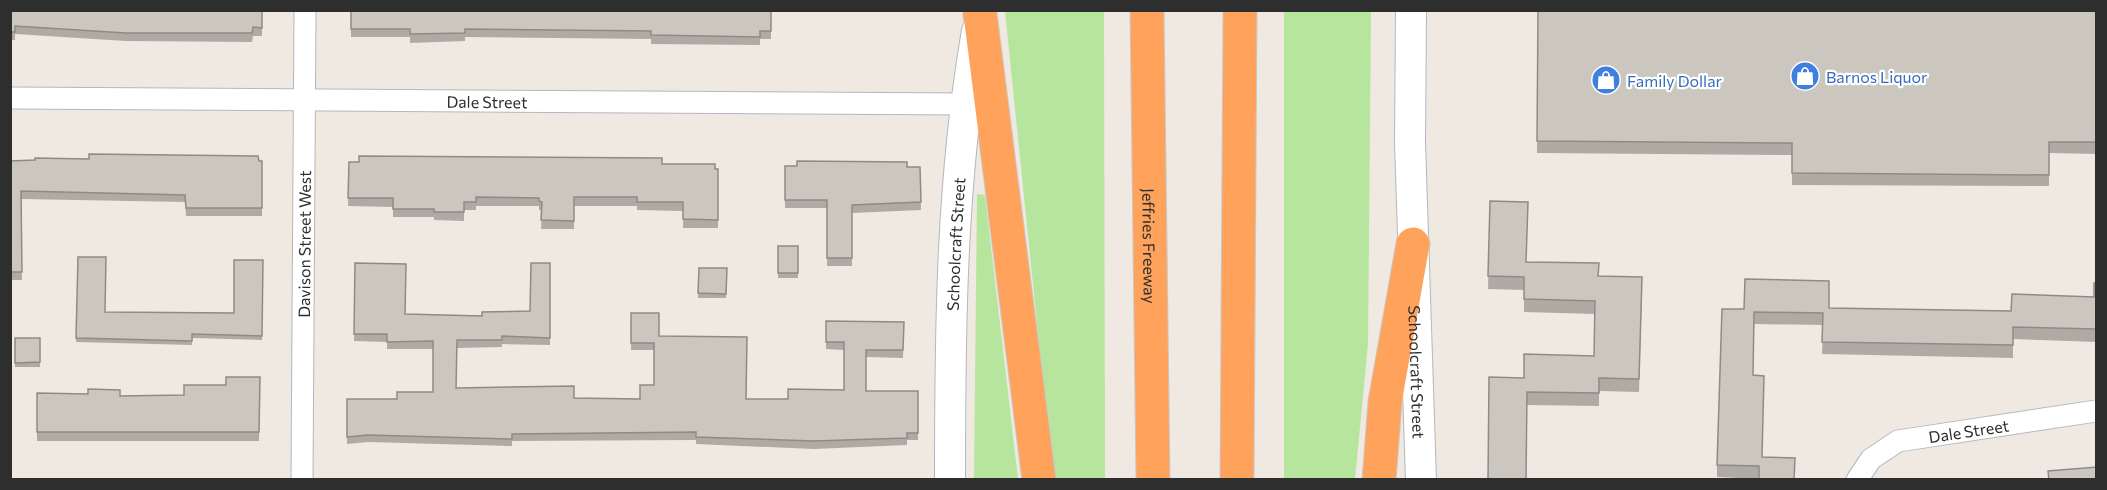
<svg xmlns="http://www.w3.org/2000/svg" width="2107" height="490" font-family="Commissioner,sans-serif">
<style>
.green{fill:#b6e59e}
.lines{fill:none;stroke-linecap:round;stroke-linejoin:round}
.minor-casing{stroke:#b4b7c1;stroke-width:23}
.secondary-casing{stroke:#b4b7c1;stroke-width:32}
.motorway-casing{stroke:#c9c9c9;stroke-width:35}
.minor{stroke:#fff;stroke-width:21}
.secondary{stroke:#fff;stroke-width:30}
.motorway{stroke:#ffa35c;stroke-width:33}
.wall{fill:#afaba4}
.building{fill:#cbc7bf;stroke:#8e8b86;stroke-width:1.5}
.labels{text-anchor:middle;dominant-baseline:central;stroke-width:4.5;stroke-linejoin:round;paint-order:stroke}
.shop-label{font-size:16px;fill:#366cbe;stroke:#fff;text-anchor:start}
.street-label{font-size:16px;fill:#2e2e2e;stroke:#fff}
</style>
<rect width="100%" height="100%" fill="#efe9e1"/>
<g class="green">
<polygon points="1005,11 1104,11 1105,479 1053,479"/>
<polygon points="1284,11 1371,11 1368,344 1355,479 1284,479"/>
<polygon points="977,194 985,195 1018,479 974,479"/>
</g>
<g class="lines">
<g class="minor-casing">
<g id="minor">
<path id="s1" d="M10 98 964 104"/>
<path id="s2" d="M302 480 305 10"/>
<path id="s3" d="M1857 480 1871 459 1898 441 2096 411"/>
</g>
</g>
<g class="secondary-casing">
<g id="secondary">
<path id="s4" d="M1411 10 1410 143 1421 480"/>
<path id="s5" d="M950 480C950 329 951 180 977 31"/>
</g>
</g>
<g class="motorway-casing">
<g id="motorway">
<path id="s6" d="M1147 10 1153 480"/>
<polyline points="980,14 1039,480"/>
<polyline points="1237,480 1240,10"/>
<polyline points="1379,480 1385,402 1413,244"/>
</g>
</g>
<use href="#minor" class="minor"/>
<use href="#secondary" class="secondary"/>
<use href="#motorway" class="motorway"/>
</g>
<g class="wall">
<polygon points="10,10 262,10 262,36 253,36 252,42 126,41 15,34 15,40 10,40"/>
<polygon points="351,10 771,10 771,39 760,39 760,45 651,44 651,39 465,37 465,41 410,43 410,37 351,37"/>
<polygon points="1538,10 2097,10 2097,154 2049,153 2049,186 1792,185 1792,155 1537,153"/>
<polygon points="10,161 262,161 262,216 186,216 185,202 21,199 22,280 10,280"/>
<polygon points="349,162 662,164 718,169 718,228 683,228 683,211 637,210 637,206 574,206 574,229 541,229 542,210 539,210 539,206 476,206 476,210 464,210 464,221 434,220 434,217 393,217 393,207 348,206"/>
<polygon points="785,166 920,167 921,210 852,213 852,266 827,266 827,208 785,208"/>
<polygon points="1490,201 1527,262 1599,276 1642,290 1639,392 1599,391 1599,406 1527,405 1524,378 1594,356 1595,314 1524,312 1524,290 1488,289"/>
<rect x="778" y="246" width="20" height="32"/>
<polygon points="78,257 105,312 234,313 263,260 262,340 192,338 192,345 76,342"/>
<polygon points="355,263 405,314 482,316 530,311 550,263 550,345 502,344 502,347 457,348 456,388 574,398 640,399 654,385 654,350 631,350 631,313 659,336 746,399 788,399 844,390 844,350 826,349 826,321 904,322 903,358 866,357 866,391 918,391 918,440 907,440 907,445 814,449 696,444 696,440 512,441 512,446 368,442 347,444 347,437 397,399 433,392 433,349 387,349 387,342 354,341"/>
<polygon points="699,268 727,268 726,298 698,298"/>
<polygon points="2097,283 2097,342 2013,339 2013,358 1822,354 1823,325 1754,324 1753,375 1764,376 1759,479 1717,477 1717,465 1744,309 1829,308 2011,311 2094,297"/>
<rect x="15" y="338" width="25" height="29"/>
<polygon points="260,377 259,441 37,441 37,393 120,396 184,395"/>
</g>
<g class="building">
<polygon points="10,10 262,10 262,28 253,27 252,33 126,33 15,26 15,32 10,32"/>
<polygon points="351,10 771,10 771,31 760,31 760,37 651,35 651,31 465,29 465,33 410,34 410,29 351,29"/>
<polygon points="1538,10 2097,10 2097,142 2049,142 2049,175 1792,173 1792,143 1537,141"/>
<polygon points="89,154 258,156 259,161 262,161 262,208 186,208 185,195 21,191 22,272 10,272 10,161 35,160 35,158 89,159"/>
<polygon points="359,156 662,158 662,164 715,164 715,169 718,169 718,220 683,219 683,202 637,202 637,197 574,197 574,221 541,220 542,202 539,201 539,198 476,197 476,202 464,202 464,212 434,212 434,209 393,209 393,198 348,198 349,162 359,162"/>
<polygon points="797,161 907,162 907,167 920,167 921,202 852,205 852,258 827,258 827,200 785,200 785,166 797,166"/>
<polygon points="1490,201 1528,202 1526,262 1599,263 1598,276 1642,277 1639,379 1599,378 1599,393 1527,392 1526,480 1488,480 1489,377 1524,378 1524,354 1594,356 1595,301 1524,299 1524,277 1488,276"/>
<rect x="778" y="246" width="20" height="27"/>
<polygon points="78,257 106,257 105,312 234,313 234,260 263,260 262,336 192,334 192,341 76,338"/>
<polygon points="355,263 406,264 405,314 482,316 482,312 530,311 531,263 550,263 550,338 502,336 502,340 457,340 456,388 574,386 574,398 640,399 640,385 654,385 654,343 631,343 631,313 659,313 659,336 747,337 746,399 788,399 788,389 844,390 844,342 826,342 826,321 904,322 903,350 866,350 866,391 918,391 918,433 907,433 907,438 814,441 696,437 696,432 512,434 512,439 368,435 347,437 347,399 397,399 397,392 433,392 433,341 387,342 387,334 354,334"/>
<polygon points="699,268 727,268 726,294 698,293"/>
<polygon points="1745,279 1829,281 1829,308 2011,311 2012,294 2094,297 2094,283 2097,283 2097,329 2013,327 2013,345 1822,342 1823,313 1754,312 1753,375 1764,376 1762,457 1795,458 1794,480 1759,480 1759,466 1717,465 1722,309 1744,309"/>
<polygon points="15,338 40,338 40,362 15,363"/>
<polygon points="226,377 260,377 259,432 37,432 37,393 88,394 88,389 120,390 120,396 184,395 184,385 226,385"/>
<polygon points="2097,467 2097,480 2049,480 2048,471"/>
</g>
<defs>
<g id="shop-disc" transform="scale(1.5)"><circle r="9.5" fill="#3f7fe0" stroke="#fff"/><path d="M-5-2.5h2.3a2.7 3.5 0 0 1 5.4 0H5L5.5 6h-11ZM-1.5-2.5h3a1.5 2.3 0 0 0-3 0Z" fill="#fff"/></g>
</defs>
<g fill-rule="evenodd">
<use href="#shop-disc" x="1805" y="76"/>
<use href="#shop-disc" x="1606" y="80"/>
</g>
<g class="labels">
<g class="shop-label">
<text x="1826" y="76">Barnos Liquor</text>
<text x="1627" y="80">Family Dollar</text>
</g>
<g class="street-label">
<text stroke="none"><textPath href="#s1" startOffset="477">Dale Street</textPath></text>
<text stroke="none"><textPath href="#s5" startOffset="236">Schoolcraft Street</textPath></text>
<text stroke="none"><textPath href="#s2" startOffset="236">Davison Street West</textPath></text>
<text stroke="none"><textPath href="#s6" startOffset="236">Jeffries Freeway</textPath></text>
<text stroke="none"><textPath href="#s4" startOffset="362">Schoolcraft Street</textPath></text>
<text stroke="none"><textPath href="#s3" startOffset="129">Dale Street</textPath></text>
</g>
</g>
<rect width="2107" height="490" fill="none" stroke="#2e2e2e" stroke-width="24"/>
</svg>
